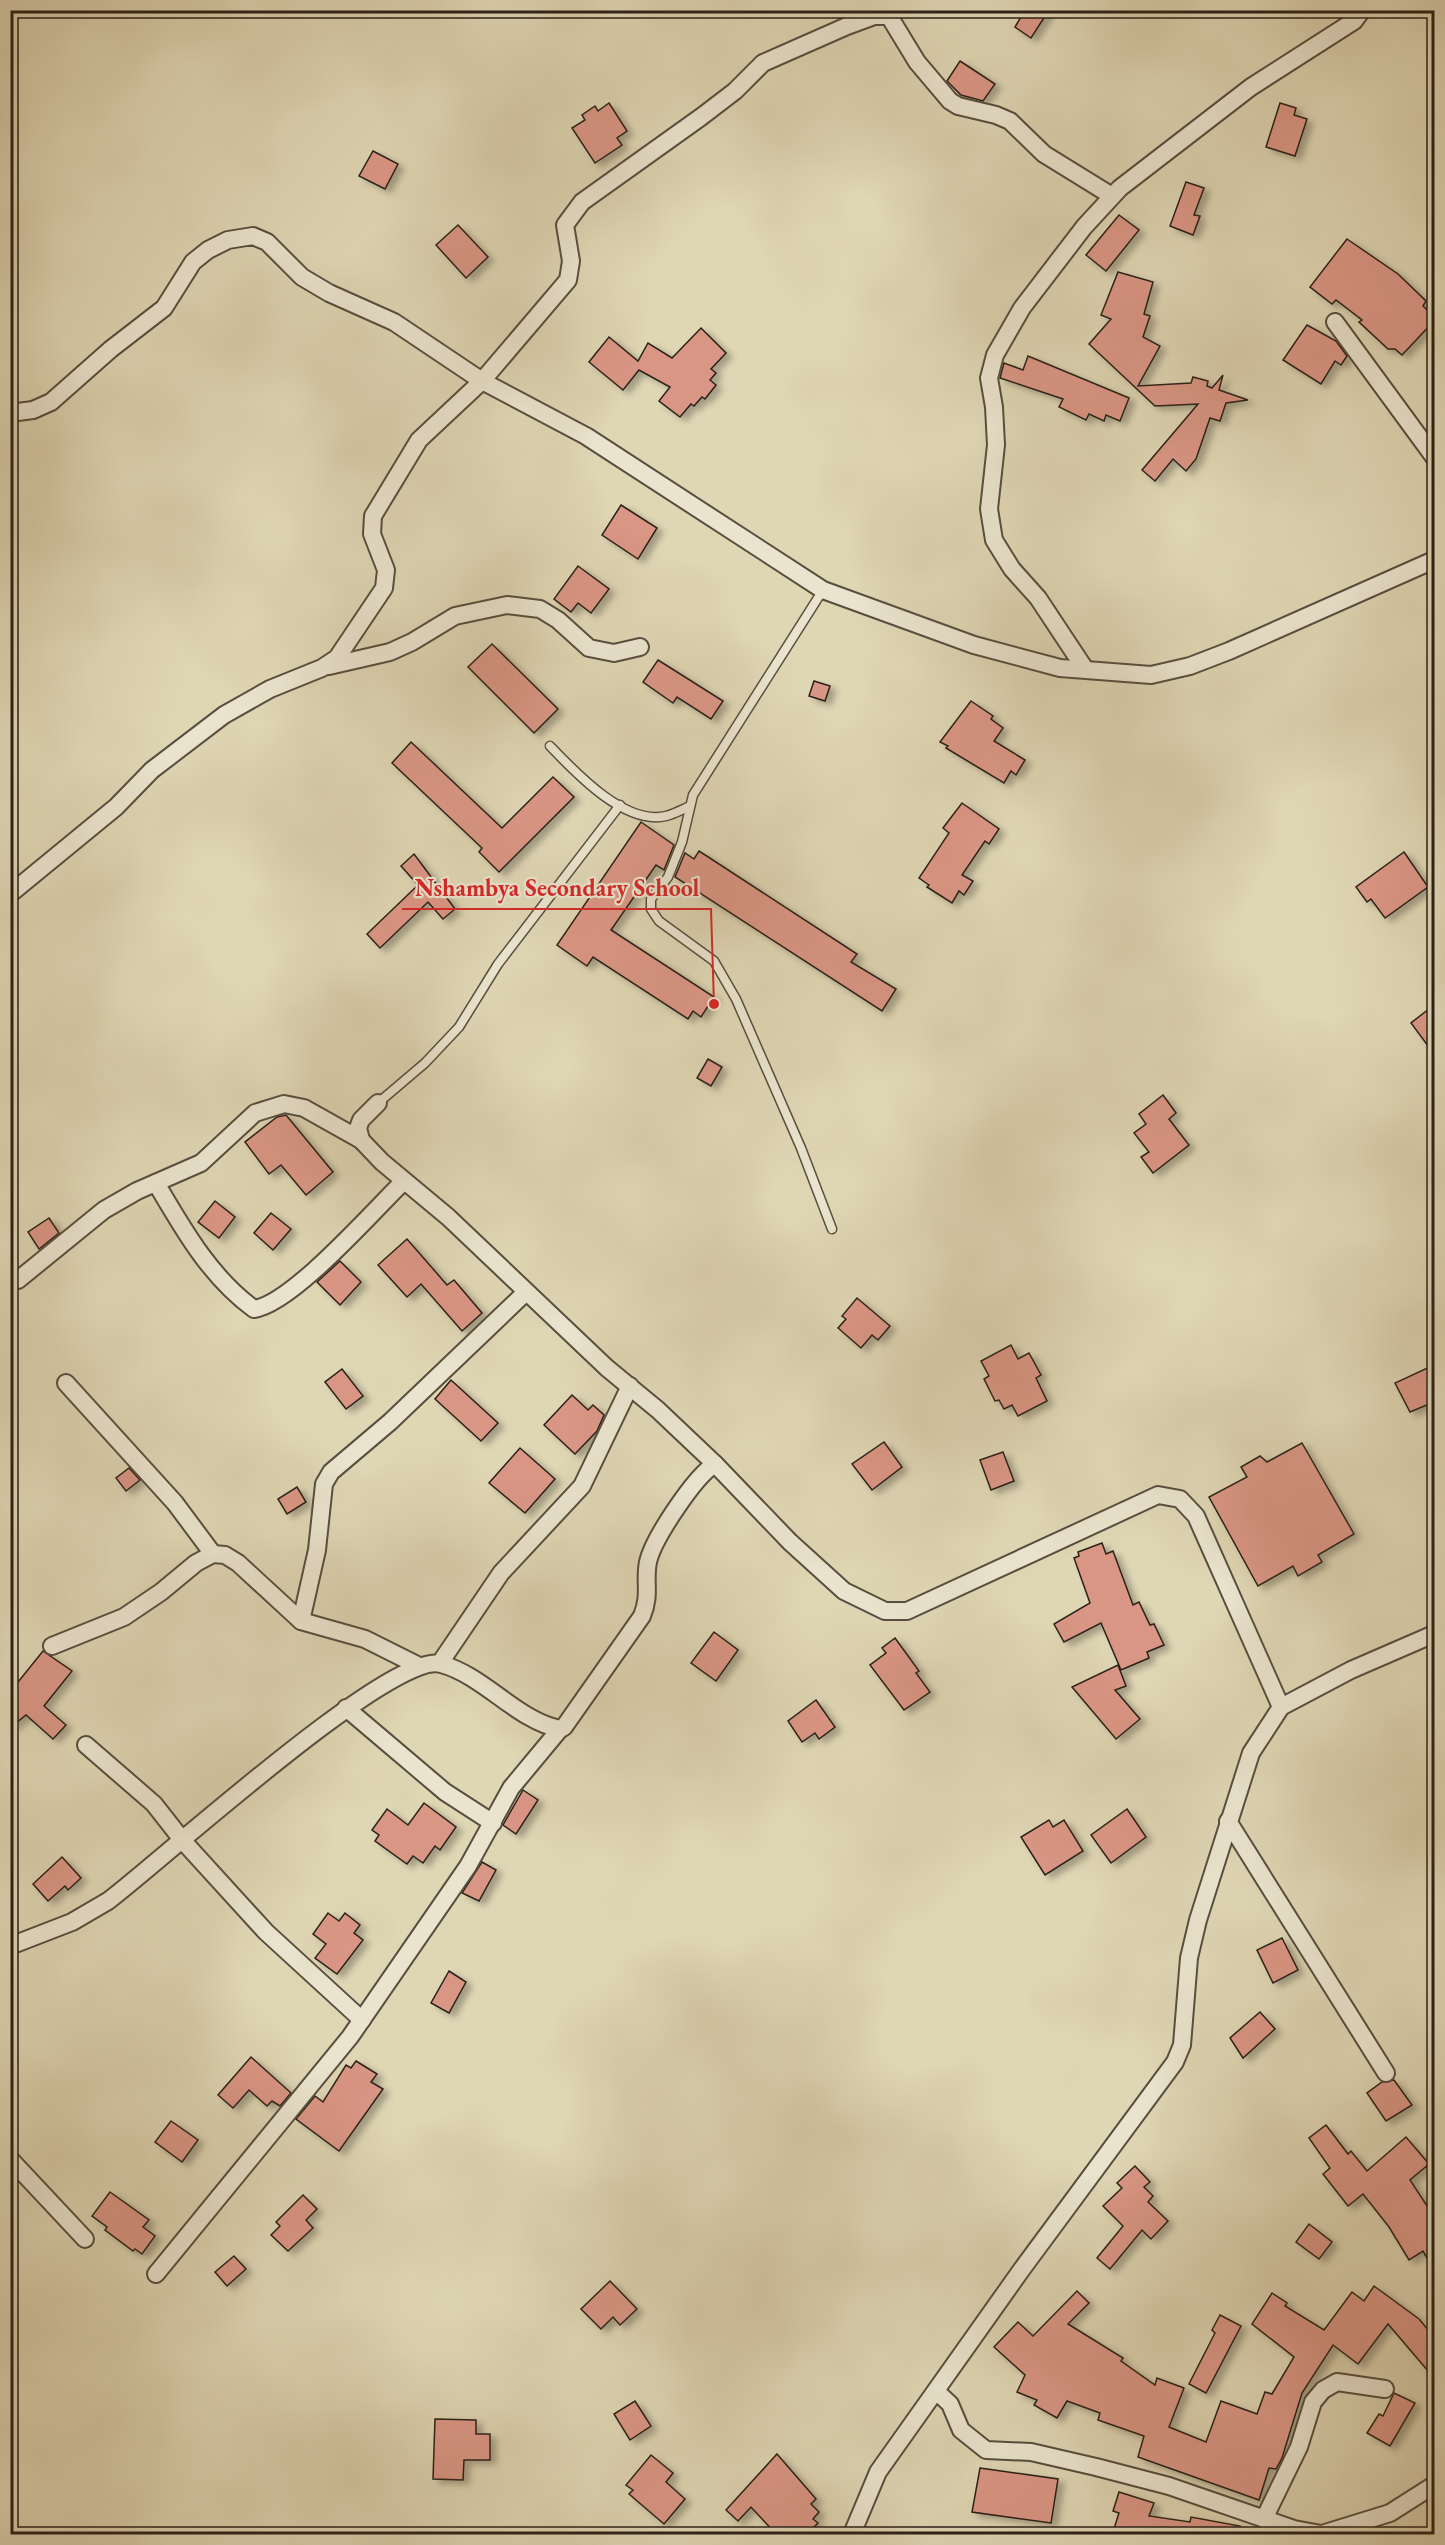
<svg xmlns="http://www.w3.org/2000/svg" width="1445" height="2545" font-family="'EB Garamond',serif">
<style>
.building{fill:#da9685;stroke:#2b2018;stroke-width:1.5;filter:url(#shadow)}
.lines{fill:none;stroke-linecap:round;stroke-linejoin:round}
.service-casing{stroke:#584e3f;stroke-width:11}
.minor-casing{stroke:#584e3f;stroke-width:20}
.service{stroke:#eae4ce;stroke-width:8}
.minor{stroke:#eae4ce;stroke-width:16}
.leader{fill:none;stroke:#d62828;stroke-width:2}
.callout-dot{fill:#d62828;stroke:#eae4ce;stroke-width:2}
.callout-label{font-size:24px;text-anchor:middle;font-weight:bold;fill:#d62828;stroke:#eae4ce;stroke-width:4.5;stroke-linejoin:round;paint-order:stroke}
</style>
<defs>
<filter id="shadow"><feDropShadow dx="6" dy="4" stdDeviation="3" flood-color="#0004"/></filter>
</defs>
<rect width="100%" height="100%" fill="#dfd6b4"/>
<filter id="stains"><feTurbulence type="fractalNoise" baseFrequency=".00333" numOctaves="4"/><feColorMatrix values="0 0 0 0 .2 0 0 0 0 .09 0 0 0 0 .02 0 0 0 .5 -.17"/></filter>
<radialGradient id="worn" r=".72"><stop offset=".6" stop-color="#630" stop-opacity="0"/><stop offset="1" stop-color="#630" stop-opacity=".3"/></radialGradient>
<g class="building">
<polygon points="1025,10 1049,10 1031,38 1015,27"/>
<polygon points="960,61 995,84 983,101 961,95 947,81"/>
<polygon points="609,103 627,131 617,138 622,145 595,163 572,128 585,120 582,115 595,106 598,111"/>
<polygon points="1280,103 1296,108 1294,115 1307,119 1295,156 1266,147"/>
<polygon points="373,151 398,164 385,189 359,176"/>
<polygon points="1186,182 1204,188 1194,215 1200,216 1193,235 1170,226"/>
<polygon points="1119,215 1139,230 1106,271 1086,255"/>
<polygon points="458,225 488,257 466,278 436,245"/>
<polygon points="1347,239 1398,274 1426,301 1423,306 1434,317 1434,321 1402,355 1395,349 1388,349 1359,322 1362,320 1336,300 1332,304 1310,287"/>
<polygon points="1118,272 1153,282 1144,314 1150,316 1143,337 1160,346 1138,386 1191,383 1193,377 1208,381 1207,386 1212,388 1223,375 1219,390 1248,400 1226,403 1220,421 1210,418 1196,459 1186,471 1173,459 1155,481 1142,470 1198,404 1155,406 1089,344 1111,319 1101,315"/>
<polygon points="1307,325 1336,341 1347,356 1341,365 1335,361 1321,384 1283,360"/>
<polygon points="701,328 726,353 711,369 716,373 710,380 716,385 705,399 702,397 694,406 691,404 680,417 659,401 670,387 639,370 623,390 589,362 609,337 638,361 648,343 672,358"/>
<polygon points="1028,356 1129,398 1120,421 1106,415 1104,421 1089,414 1086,420 1059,407 1063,399 1000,378 1004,363 1023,370"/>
<polygon points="621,505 657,528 638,559 602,535"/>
<polygon points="578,566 609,589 591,613 578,603 571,612 554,599"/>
<polygon points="492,644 558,709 534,733 468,667"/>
<polygon points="658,660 723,701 711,719 677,697 673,703 643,682"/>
<polygon points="814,681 830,686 825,701 809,696"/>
<polygon points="971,701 993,716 991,719 1003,728 994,741 1025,760 1016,775 1011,771 1004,783 946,748 948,746 940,742"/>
<polygon points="411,742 502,828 553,777 574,797 499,872 479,852 482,848 392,763"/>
<polygon points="962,803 999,829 989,844 985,841 962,875 973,881 964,895 959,891 952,903 927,887 929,885 919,878 949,833 943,828"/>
<polygon points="641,822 674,845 664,870 656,865 611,930 714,997 701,1017 693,1011 688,1019 593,957 587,966 557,945"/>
<polygon points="699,851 857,954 851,962 896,989 882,1011 675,877 685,853 694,859"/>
<polygon points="1404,852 1428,887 1385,918 1371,899 1367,902 1356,887"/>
<polygon points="414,854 455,909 443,919 428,902 380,948 367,934 418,885 401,866"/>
<polygon points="1434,1005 1434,1054 1411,1023"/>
<polygon points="708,1059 722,1067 711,1086 697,1078"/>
<polygon points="1163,1095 1176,1113 1169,1119 1189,1145 1153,1173 1141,1157 1149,1152 1134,1133 1146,1124 1139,1114"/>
<polygon points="286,1115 333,1172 306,1195 281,1165 269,1174 245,1142 277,1117"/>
<polygon points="215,1201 235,1217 219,1238 198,1222"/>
<polygon points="271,1213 291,1229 273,1250 254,1233"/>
<polygon points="49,1218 59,1233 39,1249 28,1232"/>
<polygon points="407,1239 447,1285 454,1280 482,1313 462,1331 421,1284 407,1297 378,1265"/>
<polygon points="340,1261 361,1282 340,1305 317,1282"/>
<polygon points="857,1298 890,1326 878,1340 872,1335 861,1348 838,1328 846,1319 842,1316"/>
<polygon points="1011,1345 1018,1359 1029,1353 1041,1375 1036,1378 1047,1401 1018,1416 1012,1405 1004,1409 999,1400 995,1401 984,1379 989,1376 981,1361"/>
<polygon points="1434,1365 1434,1402 1410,1412 1395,1383"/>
<polygon points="342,1369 363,1396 346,1409 325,1382"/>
<polygon points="451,1380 498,1423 481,1441 435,1399"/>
<polygon points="572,1395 588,1410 593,1405 604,1415 597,1431 575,1454 544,1425"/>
<polygon points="884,1442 902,1467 872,1490 852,1464"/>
<polygon points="1302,1443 1354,1534 1318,1555 1322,1562 1298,1576 1293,1566 1258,1586 1209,1497 1247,1477 1241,1467 1260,1456 1267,1462"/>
<polygon points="520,1448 555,1479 525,1513 489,1483"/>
<polygon points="1003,1452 1014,1481 991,1490 980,1460"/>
<polygon points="129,1468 140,1480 126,1491 116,1478"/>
<polygon points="297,1487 306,1502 287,1514 278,1499"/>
<polygon points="1102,1543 1106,1554 1113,1551 1133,1605 1139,1602 1150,1625 1154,1624 1164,1645 1147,1652 1149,1658 1121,1670 1101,1623 1064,1642 1054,1624 1090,1603 1074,1558 1079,1556 1078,1552"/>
<polygon points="714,1632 738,1650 716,1681 691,1663"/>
<polygon points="895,1638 919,1671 916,1673 930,1692 904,1710 870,1665 886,1653 882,1648"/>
<polygon points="43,1651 72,1671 44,1706 66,1725 53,1739 26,1715 10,1728 10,1692"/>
<polygon points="1118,1665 1126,1686 1115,1690 1140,1719 1116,1739 1072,1687"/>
<polygon points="816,1700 835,1727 819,1739 815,1733 802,1742 788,1721"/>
<polygon points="523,1790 538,1800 516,1834 503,1825"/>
<polygon points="424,1803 456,1827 440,1850 435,1846 423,1863 413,1856 407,1864 375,1841 379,1835 372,1830 387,1809 408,1825"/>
<polygon points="1127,1809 1146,1837 1111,1863 1091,1835"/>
<polygon points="1049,1820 1053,1827 1064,1820 1083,1851 1045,1875 1021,1837"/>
<polygon points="62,1857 81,1878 68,1890 65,1886 48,1901 33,1884"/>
<polygon points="482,1862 496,1870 479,1901 462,1893"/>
<polygon points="328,1913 339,1921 345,1913 360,1925 354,1933 363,1940 337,1974 315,1958 326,1944 313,1934"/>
<polygon points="1282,1938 1298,1970 1273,1983 1257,1950"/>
<polygon points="449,1971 466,1982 449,2013 431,2003"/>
<polygon points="1260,2012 1275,2029 1243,2058 1230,2038"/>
<polygon points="251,2057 291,2093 280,2106 272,2101 267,2106 249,2090 233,2108 218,2095"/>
<polygon points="356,2061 377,2074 371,2082 383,2089 339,2151 296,2119 315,2096 323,2102 346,2065 351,2068"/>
<polygon points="1394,2080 1412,2105 1386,2121 1367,2093 1382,2082"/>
<polygon points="171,2121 198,2140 182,2162 155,2142"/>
<polygon points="1326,2125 1348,2154 1351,2151 1367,2171 1406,2137 1429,2164 1410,2180 1427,2206 1434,2201 1434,2270 1423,2251 1409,2260 1389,2227 1363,2194 1348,2206 1323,2174 1330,2168 1309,2138"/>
<polygon points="1135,2166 1150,2182 1144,2187 1153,2196 1148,2202 1168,2221 1151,2239 1142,2230 1110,2269 1097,2258 1123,2226 1103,2206 1122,2188 1117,2183"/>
<polygon points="110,2192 149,2220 143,2227 155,2236 142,2254 135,2249 133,2251 105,2230 107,2227 92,2216"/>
<polygon points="303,2195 317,2209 306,2220 313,2228 288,2251 271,2235 280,2226 276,2222"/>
<polygon points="1309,2224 1332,2242 1319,2259 1296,2242"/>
<polygon points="234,2256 246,2269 227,2286 215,2272"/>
<polygon points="610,2281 637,2309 620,2325 613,2317 601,2329 581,2309"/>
<polygon points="1374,2286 1419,2319 1434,2337 1434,2378 1388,2324 1358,2364 1333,2345 1302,2393 1282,2458 1276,2469 1269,2468 1259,2500 1138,2457 1144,2436 1098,2420 1100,2413 1067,2401 1057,2418 1034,2405 1037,2400 1017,2392 1025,2375 994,2347 1018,2322 1033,2336 1077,2291 1089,2303 1068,2324 1123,2358 1121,2361 1155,2385 1157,2378 1184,2388 1169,2427 1206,2442 1221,2401 1257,2414 1265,2392 1272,2394 1294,2357 1252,2324 1272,2293 1287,2303 1285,2306 1324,2330 1352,2292 1364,2301"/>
<polygon points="1220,2315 1241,2326 1206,2393 1189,2384 1215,2333 1212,2330"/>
<polygon points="1394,2393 1415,2403 1390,2446 1367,2433 1379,2414 1383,2416"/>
<polygon points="635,2401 651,2426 630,2440 614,2414"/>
<polygon points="435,2419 476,2420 476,2434 490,2434 490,2460 464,2460 463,2480 433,2479"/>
<polygon points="777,2454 816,2499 811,2504 819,2512 813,2519 818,2523 806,2535 777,2535 751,2507 738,2521 726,2510"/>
<polygon points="651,2455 673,2473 666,2482 685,2499 664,2524 629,2494 633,2490 626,2485"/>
<polygon points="980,2468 1058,2479 1051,2523 972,2512"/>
<polygon points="1119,2492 1154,2503 1149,2516 1190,2522 1191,2517 1240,2526 1240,2535 1112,2535 1119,2513 1113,2511"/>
</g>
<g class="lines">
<g class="service-casing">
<g id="service">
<polyline points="823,590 693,795 682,842 668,877 651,899 651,909 659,921 714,961 736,999 801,1148 832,1229"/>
<path d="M550 746C575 772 625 826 666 816 674 814 681 810 688 807"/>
<polyline points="378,1103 425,1063 459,1027 498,964 620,805"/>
</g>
</g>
<g class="minor-casing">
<g id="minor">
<polyline points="889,10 889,16 917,62 950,101 958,106 996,115 1010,121 1044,154 1112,196"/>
<polyline points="1335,322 1434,457"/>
<polyline points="10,413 33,410 51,402 111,349 164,308 193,262 208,250 228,240 253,236 267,242 302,277 329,293 394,322 482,381 586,436 823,590 974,645 1060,668 1151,675 1190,666 1229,651 1434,560"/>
<polyline points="329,666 390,652 412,642 455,616 507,605 540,609 558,620 589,648 614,653 640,647"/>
<polyline points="1085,669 1038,598 1012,569 994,540 989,509 996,445 994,407 989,378 995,355 1022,308 1084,227 1120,188 1251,87 1354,21 1362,10"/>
<polyline points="10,894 116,807 152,770 224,715 270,689 322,668 337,658 384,588 386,570 372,534 373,516 419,440 482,381 568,280 571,261 565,225 582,202 701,117 735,91 763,63 847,26 874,16 889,16"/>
<polyline points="378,1103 361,1120 358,1128 361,1140 382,1162 448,1217 607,1368 658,1410 715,1464 790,1542 844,1591 885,1611 907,1611 1158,1495 1180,1499 1196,1516 1281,1707"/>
<path d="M156 1183C183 1229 210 1277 254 1309 292 1304 373 1211 404 1181"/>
<polyline points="18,1280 104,1210 137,1191 201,1163 255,1113 284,1104 304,1108 361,1140"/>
<polyline points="66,1383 175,1503 213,1554"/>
<polyline points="301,1621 317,1550 324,1484 331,1472 390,1422 525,1293"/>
<polyline points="52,1646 124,1617 161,1592 196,1563 213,1554 225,1555 238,1563 301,1621 365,1639 419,1666"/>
<polyline points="440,1663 501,1573 582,1486 630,1386"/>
<polyline points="346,1708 445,1792 493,1823"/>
<polyline points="86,1745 154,1804 183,1841 266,1932 362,2020"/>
<polyline points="1228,1821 1386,2073"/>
<path d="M10 1946 72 1922 108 1901C159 1863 392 1650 441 1664 485 1676 516 1720 560 1729L564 1727 642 1616C651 1594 644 1582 648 1562 653 1539 695 1476 715 1464"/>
<polyline points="10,2159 85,2239"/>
<polyline points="156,2274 350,2037 468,1866 511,1788 560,1729"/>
<polyline points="936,2391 950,2404 961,2430 986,2450 1031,2452 1096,2467 1169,2486 1294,2529 1321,2534"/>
<polyline points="1264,2519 1299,2447 1313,2402 1323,2390 1337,2382 1385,2389"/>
<polyline points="852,2534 878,2472 1022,2269 1175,2062 1182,2045 1189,1958 1198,1920 1251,1753 1281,1707 1351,1670 1434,1634"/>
<polyline points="1322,2534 1390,2513 1434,2485"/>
</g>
</g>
<use href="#service" class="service"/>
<use href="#minor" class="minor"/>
</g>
<path class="leader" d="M714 1004L711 909H402"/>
<circle class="callout-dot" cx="714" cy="1004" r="6"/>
<g class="callout-label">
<text x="557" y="896">Nshambya Secondary School</text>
</g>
<rect width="1445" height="2545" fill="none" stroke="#dfd6b4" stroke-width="36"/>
<rect x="12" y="12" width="1421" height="2521" fill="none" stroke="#2b2018" stroke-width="3"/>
<rect x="18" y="18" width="1409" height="2509" fill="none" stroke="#2b2018" stroke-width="1.5"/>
<rect width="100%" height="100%" filter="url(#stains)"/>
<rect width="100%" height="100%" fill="url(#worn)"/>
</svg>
